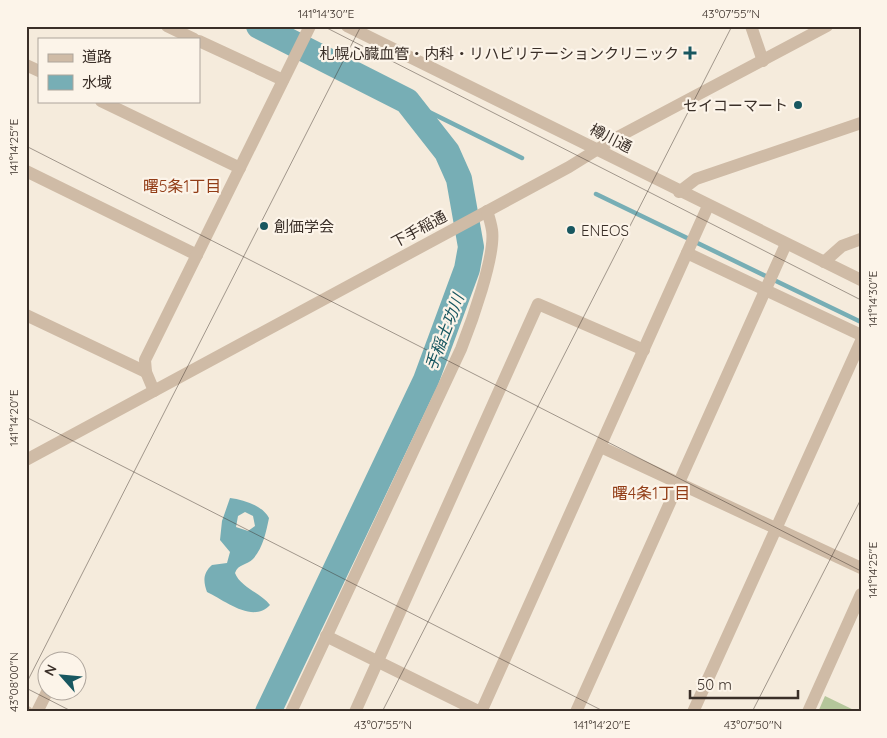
<svg xmlns="http://www.w3.org/2000/svg" width="887" height="738" font-family="Quicksand,'Noto Sans JP',sans-serif">
<style>
.green{fill:#b4c69a}
.water{fill:#77aeb5;fill-rule:evenodd}
.lines{fill:none;stroke-linecap:round;stroke-linejoin:round}
.stream{stroke:#77aeb5;stroke-width:4.5}
.river{stroke:#77aeb5;stroke-width:26}
.minor{stroke:#cfbba6;stroke-width:12}
.ticks{fill:none;stroke:#3a2f28;stroke-width:1;stroke-opacity:0.45}
.poi-dot{fill:#185760;stroke:#fcf4e9;stroke-width:2}
.labels{text-anchor:middle;dominant-baseline:central;stroke-width:4.5;stroke-linejoin:round;paint-order:stroke}
.poi-label{font-size:15px;fill:#3a2f28;stroke:#fcf4e9;text-anchor:end}
.street-label{font-size:15px;fill:#3a2f28;stroke:#fcf4e9}
.neighbourhood-label{font-size:16px;fill:#923d17;stroke:#fcf4e9}
.water-label{font-size:16px;font-style:italic;fill:#185760;stroke:#fcf4e9}
.neatline{fill:none;stroke:#3a2f28;stroke-width:2}
.ticks-label{font-size:12px;text-anchor:middle;fill:#3a2f28}
</style>
<rect width="100%" height="100%" fill="#f5ebdc"/>
<polygon class="green" points="825,696 858,712 818,712"/>
<path class="water" d="M230 498C244 500 262 505 269 518 266 532 263 548 253 559 247 565 238 564 235 573 240 587 261 593 270 605 253 624 224 600 207 592 203 581 203 573 212 565L227 563 230 552 220 540 222 521ZM245 512 253 516 255 526 248 531 236 527 238 516Z"/>
<g class="lines">
<g class="stream">
<polyline points="407,101 522,158"/>
<polyline points="596,194 861,322"/>
</g>
<polyline class="river" points="259,26 407,101 447,152 459,179 471,247 467,269 426,380 268,712"/>
<g class="minor">
<polyline points="167,26 194,39"/>
<polyline points="347,26 861,280"/>
<polyline points="751,26 763,61"/>
<polyline points="199,41 283,80"/>
<polyline points="26,65 39,71"/>
<polyline points="101,101 240,168"/>
<polyline points="26,171 197,255"/>
<polyline points="679,192 696,179 861,123"/>
<polyline points="687,253 861,335"/>
<polyline points="824,262 842,246 861,239"/>
<polyline points="26,315 146,372"/>
<polyline points="154,391 146,372 145,360 310,26"/>
<polyline points="601,447 861,568"/>
<polyline points="26,460 569,167 614,139 827,26"/>
<polyline points="326,636 480,712"/>
<polyline points="26,712 27,712"/>
<polyline points="37,712 48,690"/>
<path d="M291 712 461 349C471 324 496 255 492 230 491 224 489 217 487 211"/>
<polyline points="355,712 538,304 644,350"/>
<polyline points="481,712 708,206"/>
<polyline points="576,712 786,244"/>
<polyline points="693,712 861,341"/>
<polyline points="808,712 861,594"/>
</g>
</g>
<path class="ticks" d="M323 26 861 300M856 26 861 29M26 146 861 571M26 417 605 712M26 684 361 26M26 688 73 712M382 712 732 26M752 712 861 499"/>
<g class="poi-dot">
<path d="M687.5 45.5h5v5h5v5h-5v5h-5v-5h-5v-5h5z"/>
<circle cx="798" cy="105" r="5"/>
<circle cx="264" cy="226" r="5"/>
<circle cx="571" cy="230" r="5"/>
</g>
<g class="labels">
<g class="poi-label">
<text x="679" y="53">札幌心臓血管・内科・リハビリテーションクリニック</text>
<text x="788" y="105">セイコーマート</text>
<text x="274" y="226" text-anchor="start">創価学会</text>
<text x="581" y="230" text-anchor="start">ENEOS</text>
</g>
<g class="street-label">
<text transform="translate(611 138) rotate(27)">樽川通</text>
<text transform="translate(419 229) rotate(-28)">下手稲通</text>
</g>
<g class="neighbourhood-label">
<text x="182" y="186">曙5条1丁目</text>
<text x="651" y="493">曙4条1丁目</text>
</g>
<g class="water-label">
<text transform="translate(444 332) rotate(-69)">手稲土功川</text>
</g>
</g>
<rect width="887" height="738" fill="none" stroke="#fcf4e9" stroke-width="55"/>
<rect x="38" y="38" width="162" height="65" fill="#fcf4e9" stroke="#aea59c"/>
<rect x="48" y="54" width="25" height="8" fill="#cfbba6" stroke="#aea59c"/>
<text x="82" y="62" font-size="15" fill="#3a2f28">道路</text>
<rect x="48" y="75" width="25" height="15" fill="#77aeb5" stroke="#aea59c"/>
<text x="82" y="88" font-size="15" fill="#3a2f28">水域</text>
<g transform="translate(62 676) rotate(297)"><circle r="24" fill="#fcf4e9" stroke="#aea59c"/>
<path d="M0-4L9 19L0 12L-9 19Z" fill="#185760"/>
<text y="-8" font-size="14" font-weight="bold" text-anchor="middle" fill="#3a2f28">N</text>
</g>
<path d="M690 690v8h108v-8" fill="none" stroke="#3a2f28" stroke-width="2.5"/>
<text x="697" y="690" font-size="15" fill="#3a2f28" stroke="#fcf4e9" stroke-width="4" paint-order="stroke">50 m</text>
<rect x="28" y="28" width="832" height="682" class="neatline"/>
<g class="ticks-label">
<text x="326" y="18">141°14'30"E</text>
<text x="731" y="18">43°07'55"N</text>
<text transform="translate(14 147) rotate(-90)" y="4">141°14'25"E</text>
<text transform="translate(873 299) rotate(-90)" y="4">141°14'30"E</text>
<text transform="translate(14 418) rotate(-90)" y="4">141°14'20"E</text>
<text transform="translate(873 570) rotate(-90)" y="4">141°14'25"E</text>
<text transform="translate(14 682) rotate(-90)" y="4">43°08'00"N</text>
<text x="383" y="729">43°07'55"N</text>
<text x="602" y="729">141°14'20"E</text>
<text x="753" y="729">43°07'50"N</text>
</g>
</svg>
